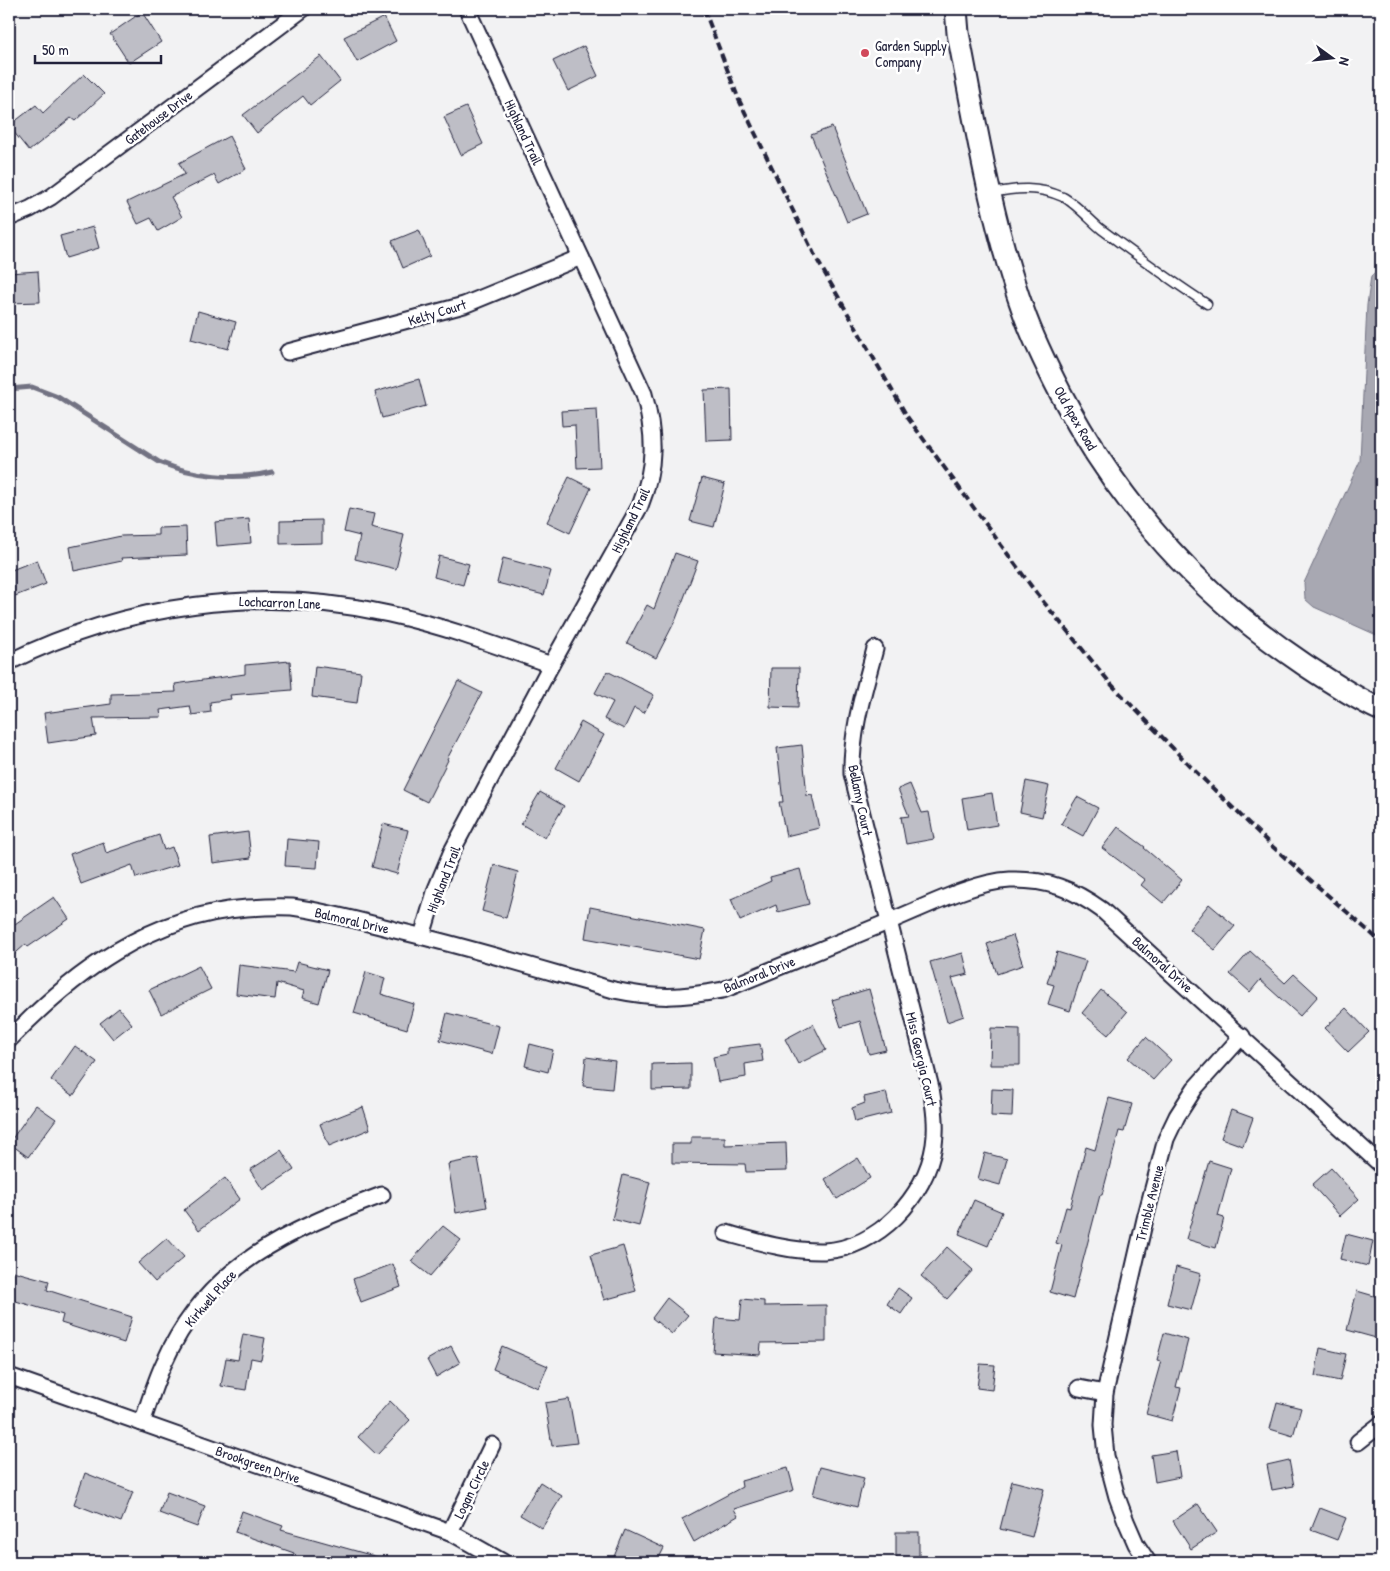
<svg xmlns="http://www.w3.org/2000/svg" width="1390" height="1571" font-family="'Patrick Hand',sans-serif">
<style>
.water{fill:#a8a8b2;stroke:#727282}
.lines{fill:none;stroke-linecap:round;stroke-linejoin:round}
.stream{stroke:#727282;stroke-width:5}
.building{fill:#bebec6;stroke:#22223b}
.service-casing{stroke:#22223b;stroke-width:11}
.minor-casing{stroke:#22223b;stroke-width:19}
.secondary-casing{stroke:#22223b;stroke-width:25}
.service{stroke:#fff;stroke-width:8}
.minor{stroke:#fff;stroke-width:15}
.secondary{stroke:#fff;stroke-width:21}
.rail{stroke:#22223b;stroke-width:4;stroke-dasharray:8 4;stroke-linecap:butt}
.poi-dot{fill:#d1495b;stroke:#fff;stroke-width:2}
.labels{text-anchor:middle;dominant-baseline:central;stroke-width:5;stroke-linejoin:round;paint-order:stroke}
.poi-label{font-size:14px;fill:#22223b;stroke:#fff;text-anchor:start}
.street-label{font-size:14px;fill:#22223b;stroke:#fff}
</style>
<rect width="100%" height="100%" fill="#f2f2f3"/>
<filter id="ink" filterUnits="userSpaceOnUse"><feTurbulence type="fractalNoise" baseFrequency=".02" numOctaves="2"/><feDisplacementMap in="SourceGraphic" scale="10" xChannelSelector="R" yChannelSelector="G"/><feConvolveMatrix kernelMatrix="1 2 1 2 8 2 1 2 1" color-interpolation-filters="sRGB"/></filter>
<g filter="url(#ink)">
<polygon class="water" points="1381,267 1381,637 1314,607 1305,599 1304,583 1360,461 1367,305 1371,276"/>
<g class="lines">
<path class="stream" d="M9 389 32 387 58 397 159 462C193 476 236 481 272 472"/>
</g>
<g class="building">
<polygon points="142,12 161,42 129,63 110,34"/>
<polygon points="384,17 396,41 357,62 344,37"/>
<polygon points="584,46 598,76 568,91 553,61"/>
<polygon points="321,56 340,81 310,105 303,96 257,133 243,115"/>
<polygon points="84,74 104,94 75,121 71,118 29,151 9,126 36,105 43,113"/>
<polygon points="466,107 483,144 461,155 444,117"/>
<polygon points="832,127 867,214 847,222 811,135"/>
<polygon points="229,136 246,169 219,184 214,175 171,197 182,217 158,231 151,218 138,224 127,202 185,174 179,163"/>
<polygon points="93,227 99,248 66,258 60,236"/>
<polygon points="419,230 430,256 403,268 392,241"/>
<polygon points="38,271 40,302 10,303 9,273"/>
<polygon points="198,311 236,322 228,349 191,339"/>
<polygon points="419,379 426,406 382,418 375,392"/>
<polygon points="731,389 732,440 706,441 704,390"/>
<polygon points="597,409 600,467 577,468 575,425 562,426 561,411"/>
<polygon points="569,477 591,488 570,533 547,522"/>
<polygon points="702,478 725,484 714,527 690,521"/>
<polygon points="349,509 374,514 371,527 404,535 396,569 355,559 360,536 344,532"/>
<polygon points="249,519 251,543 217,546 215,522"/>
<polygon points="322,520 322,543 280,544 280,521"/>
<polygon points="186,527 187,555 121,558 122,561 74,571 70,547 121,536 158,535 158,528"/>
<polygon points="675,553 698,561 676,619 656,658 627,643 647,605 654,609"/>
<polygon points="439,556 469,564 463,585 434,577"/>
<polygon points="503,558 551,571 544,595 497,583"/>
<polygon points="37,560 46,584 15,596 9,580 9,571"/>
<polygon points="290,661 292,690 230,695 231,699 210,702 211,712 192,715 190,706 160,710 161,717 93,718 96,736 48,743 44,713 111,704 111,694 176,692 175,684 245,674 245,665"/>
<polygon points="315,666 361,672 357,703 312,697"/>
<polygon points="771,668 799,668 798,708 770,707"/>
<polygon points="607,671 654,695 644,713 634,708 624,729 604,719 613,702 595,693"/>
<polygon points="458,681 482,693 447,759 448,760 427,802 403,790"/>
<polygon points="581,722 604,735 579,781 556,768"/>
<polygon points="802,745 807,796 812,795 819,828 786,836 779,802 783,802 777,748"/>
<polygon points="1026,781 1049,786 1042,817 1020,812"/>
<polygon points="910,784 922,813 929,812 934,839 906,844 901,817 909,816 898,789"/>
<polygon points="540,792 564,806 545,838 521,824"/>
<polygon points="992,793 997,825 967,830 962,798"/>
<polygon points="1077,797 1098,808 1083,836 1061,824"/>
<polygon points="383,824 408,830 397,874 372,867"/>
<polygon points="1118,827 1145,847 1144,848 1182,880 1163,903 1141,885 1145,880 1102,848"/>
<polygon points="248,832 251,858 213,863 210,837"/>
<polygon points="159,835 164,850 172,847 178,865 136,878 132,865 81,884 70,854 103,842 106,853"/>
<polygon points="287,839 319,842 317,868 285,866"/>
<polygon points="494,865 518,872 506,918 482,911"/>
<polygon points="800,869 809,904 778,912 776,905 740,921 731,899 771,881 770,877"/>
<polygon points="54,897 69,919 28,947 26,944 9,959 9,928"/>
<polygon points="1209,904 1235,926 1215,950 1189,929"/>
<polygon points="590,907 705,930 699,959 585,938"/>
<polygon points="1013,935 1023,965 997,974 987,944"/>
<polygon points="1250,951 1285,983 1294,974 1318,996 1300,1016 1260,980 1250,992 1230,974"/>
<polygon points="1057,952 1086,961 1070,1011 1048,1004 1054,985 1047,983"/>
<polygon points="963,953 968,974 952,978 964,1016 947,1022 930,962"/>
<polygon points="297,962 328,970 319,1003 302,998 304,991 277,983 275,999 236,994 239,965 294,972"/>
<polygon points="199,966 211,989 161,1014 149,990"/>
<polygon points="366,972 385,978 381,994 414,1004 407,1029 354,1013"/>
<polygon points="869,989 886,1050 869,1054 860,1021 841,1027 832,1000"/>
<polygon points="1101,990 1127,1012 1108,1035 1082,1013"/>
<polygon points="119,1008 132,1024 113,1039 100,1023"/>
<polygon points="1346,1008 1369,1032 1348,1052 1325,1028"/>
<polygon points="447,1013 499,1026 492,1054 440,1040"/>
<polygon points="813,1024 826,1050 798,1064 785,1039"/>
<polygon points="991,1028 1020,1029 1020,1065 990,1065"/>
<polygon points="1146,1037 1171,1060 1153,1080 1128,1058"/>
<polygon points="530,1044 553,1050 548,1072 525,1066"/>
<polygon points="760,1044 763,1061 745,1064 746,1077 718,1082 713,1057 727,1054 727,1048"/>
<polygon points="75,1046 97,1062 73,1096 51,1080"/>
<polygon points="586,1057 615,1061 612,1089 583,1086"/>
<polygon points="691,1063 691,1089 652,1090 652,1064"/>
<polygon points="992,1089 1013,1090 1012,1117 991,1116"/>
<polygon points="886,1092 891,1113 855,1122 852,1108 865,1103 864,1097"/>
<polygon points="1109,1098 1132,1104 1124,1132 1119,1131 1102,1195 1100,1195 1073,1299 1050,1292 1062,1245 1056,1243 1066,1207 1070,1208 1086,1147 1095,1150"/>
<polygon points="36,1105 56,1119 28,1157 9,1143"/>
<polygon points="363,1107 370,1129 329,1146 320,1124"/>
<polygon points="1231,1110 1253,1118 1243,1146 1221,1138"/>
<polygon points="691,1137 725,1137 725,1145 786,1143 787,1171 746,1172 745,1164 672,1163 672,1144 691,1144"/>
<polygon points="281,1150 294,1170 263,1190 250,1170"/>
<polygon points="985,1153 1007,1159 1000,1185 978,1179"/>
<polygon points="478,1158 487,1207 456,1213 448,1164"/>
<polygon points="858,1158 870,1178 837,1199 825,1179"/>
<polygon points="1209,1161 1231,1168 1218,1216 1224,1218 1216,1248 1186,1239"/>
<polygon points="1331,1168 1359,1199 1340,1216 1312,1185"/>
<polygon points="623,1175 650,1182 639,1226 612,1219"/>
<polygon points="225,1178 240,1199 199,1230 184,1210"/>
<polygon points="974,1200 1002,1212 988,1246 959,1234"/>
<polygon points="443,1226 461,1240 430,1276 411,1261"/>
<polygon points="1346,1234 1373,1241 1368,1266 1340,1259"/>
<polygon points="167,1238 184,1257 155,1282 138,1263"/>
<polygon points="623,1246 636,1291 604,1300 591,1255"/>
<polygon points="947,1247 973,1270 947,1299 921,1276"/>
<polygon points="393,1264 401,1287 361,1302 353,1279"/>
<polygon points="1176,1267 1201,1274 1191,1310 1167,1304"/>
<polygon points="9,1270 49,1281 47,1290 132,1317 124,1343 61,1323 63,1315 9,1299"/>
<polygon points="898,1288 912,1298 901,1314 887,1304"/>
<polygon points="1357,1291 1381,1298 1381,1317 1376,1338 1347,1330"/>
<polygon points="667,1298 688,1315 672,1334 652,1318"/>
<polygon points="742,1299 764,1301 764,1306 826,1305 826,1342 761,1343 760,1355 713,1352 716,1318 740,1320"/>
<polygon points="1164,1333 1188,1340 1176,1387 1181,1388 1172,1421 1146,1414 1161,1361 1157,1360"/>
<polygon points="243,1334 265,1338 261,1360 251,1358 246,1390 221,1386 226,1358 238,1360"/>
<polygon points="451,1346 460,1363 436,1377 427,1360"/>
<polygon points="502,1346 548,1366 538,1388 493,1369"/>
<polygon points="1320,1348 1346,1354 1340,1381 1315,1376"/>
<polygon points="980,1364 995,1365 992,1390 977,1388"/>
<polygon points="569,1399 577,1443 552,1446 545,1403"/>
<polygon points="390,1401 410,1420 377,1455 358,1437"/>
<polygon points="1277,1402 1301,1408 1293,1436 1270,1429"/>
<polygon points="1176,1451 1180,1477 1155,1482 1151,1455"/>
<polygon points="1289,1460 1294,1486 1272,1490 1267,1465"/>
<polygon points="820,1467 864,1478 857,1507 813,1495"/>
<polygon points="788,1468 794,1490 734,1509 738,1516 694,1542 682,1519 742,1487 741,1481"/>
<polygon points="85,1473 133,1492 121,1522 74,1504"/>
<polygon points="1012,1481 1044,1489 1032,1537 1000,1529"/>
<polygon points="540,1482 562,1496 542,1528 520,1515"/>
<polygon points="167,1492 205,1506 197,1527 159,1513"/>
<polygon points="1198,1504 1217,1532 1191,1549 1173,1521"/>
<polygon points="1320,1508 1346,1518 1337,1540 1311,1530"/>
<polygon points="242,1511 283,1526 281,1530 381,1558 380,1562 291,1562 294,1553 235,1532"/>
<polygon points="625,1530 664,1548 657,1562 622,1562 613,1559"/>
<rect x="896" y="1532" width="23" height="30"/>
</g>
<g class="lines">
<g class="service-casing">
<path id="service" d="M992 193C1017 188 1038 186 1063 197 1075 203 1090 220 1101 229 1136 255 1171 281 1207 304"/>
</g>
<g class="minor-casing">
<g id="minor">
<polyline points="9,218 30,209 51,197 303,9"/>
<polyline points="288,352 464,305 581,257"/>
<path d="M9 662C126 604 261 585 389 614 444 626 498 646 551 665"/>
<path d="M422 936 436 889 452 851 551 665 640 506C656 466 655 434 644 394L467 9"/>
<path d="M9 1040C73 973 151 915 247 908 262 907 278 906 292 907 329 912 364 922 399 931 472 948 543 970 614 990 657 999 680 998 723 990 781 966 838 942 895 919 929 905 974 882 1010 880 1047 879 1073 889 1102 910L1381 1165"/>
<path d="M726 1233C759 1242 790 1252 824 1251 878 1248 926 1197 934 1145 937 1125 934 1107 931 1088L852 774C851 731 864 691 875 649"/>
<polyline points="9,1376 450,1532 503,1562"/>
<polyline points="1079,1388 1105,1393"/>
<path d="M142 1423C149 1403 155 1382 164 1363 207 1265 289 1230 382 1195"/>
<polyline points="1358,1442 1381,1424"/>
<polyline points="450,1532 492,1445"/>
<polyline points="1148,1562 1136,1544 1126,1521 1117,1497 1106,1456 1103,1425 1105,1393 1145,1219 1166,1139 1177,1116 1195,1088 1242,1036"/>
</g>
</g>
<g class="secondary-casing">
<path id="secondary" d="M956 9 958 33C976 126 991 221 1023 310 1033 339 1047 367 1061 394 1121 507 1199 594 1305 665 1329 681 1355 698 1381 710"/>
</g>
<use href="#service" class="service"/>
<use href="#minor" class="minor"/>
<use href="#secondary" class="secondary"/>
<polyline class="rail" points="704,9 739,100 816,258 908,418 1037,594 1111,684 1190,766 1273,847 1381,942"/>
</g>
</g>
<circle class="poi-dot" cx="865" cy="53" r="5"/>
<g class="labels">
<g class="poi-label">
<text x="875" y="45">Garden Supply<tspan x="875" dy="16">Company</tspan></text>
</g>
<g class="street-label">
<text transform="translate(158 117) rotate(-37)">Gatehouse Drive</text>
<text transform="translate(524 132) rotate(65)">Highland Trail</text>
<text transform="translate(437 312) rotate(-17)">Kelty Court</text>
<text transform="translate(1076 418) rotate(60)">Old Apex Road</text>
<text transform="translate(630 520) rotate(-64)">Highland Trail</text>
<text transform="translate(280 602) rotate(2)">Lochcarron Lane</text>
<text transform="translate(861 800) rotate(78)">Bellamy Court</text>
<text transform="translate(443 879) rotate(-69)">Highland Trail</text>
<text transform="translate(352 920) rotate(13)">Balmoral Drive</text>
<text transform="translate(1163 964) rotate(42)">Balmoral Drive</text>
<text transform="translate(759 974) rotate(-22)">Balmoral Drive</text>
<text transform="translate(922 1059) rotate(77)">Miss Georgia Court</text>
<text transform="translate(1149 1203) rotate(-76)">Trimble Avenue</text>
<text transform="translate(210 1298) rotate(-49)">Kirkwell Place</text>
<text transform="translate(258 1464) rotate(19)">Brookgreen Drive</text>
<text transform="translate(471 1489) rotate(-64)">Logan Circle</text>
</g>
</g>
<rect width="1390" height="1571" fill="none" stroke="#fff" stroke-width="30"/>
<rect x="15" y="15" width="1360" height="1541" fill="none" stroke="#22223b" stroke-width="2" filter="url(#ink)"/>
<g transform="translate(1332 58) rotate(105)" stroke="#ffffff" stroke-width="4" paint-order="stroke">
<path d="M0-4L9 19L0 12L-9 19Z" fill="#22223b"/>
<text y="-8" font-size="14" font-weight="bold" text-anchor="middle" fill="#22223b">N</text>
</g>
<path d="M35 55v8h126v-8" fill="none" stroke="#22223b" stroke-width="2.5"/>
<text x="42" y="55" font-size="15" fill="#22223b" stroke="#ffffff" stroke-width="4" paint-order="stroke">50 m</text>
</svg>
